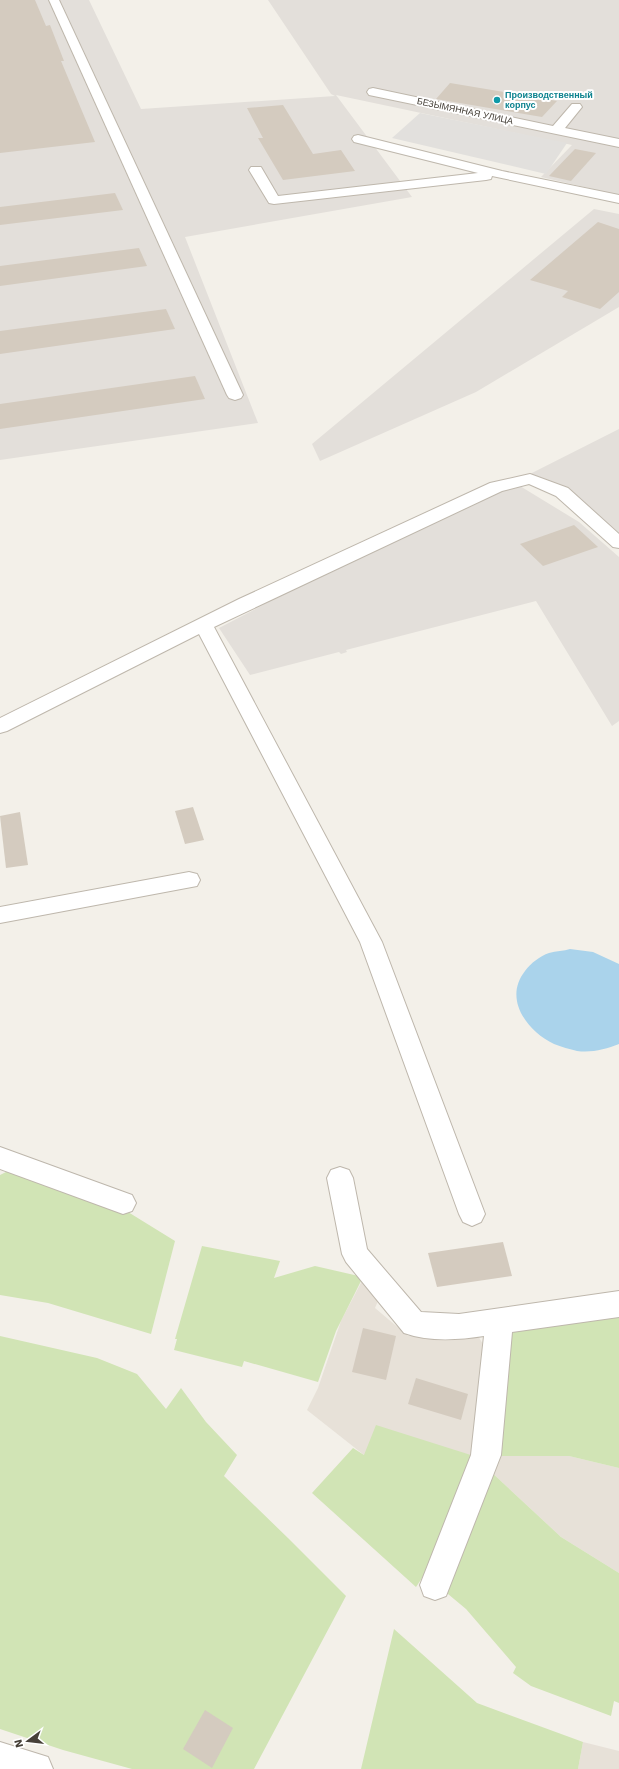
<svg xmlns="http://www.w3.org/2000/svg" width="619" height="1769" font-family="'Work Sans',sans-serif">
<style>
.residential{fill:#e7e1d8}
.industrial{fill:#e3dfda}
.green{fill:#d1e4b5}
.parking{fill:#e2e0dd}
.water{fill:#aad3eb}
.building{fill:#d4cbbf}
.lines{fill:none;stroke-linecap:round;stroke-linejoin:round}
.minor-casing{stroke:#beb7ac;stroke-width:2}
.minor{fill:#fff;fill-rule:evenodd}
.culture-dot{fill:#0f9aa8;stroke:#fff;stroke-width:1.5}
.labels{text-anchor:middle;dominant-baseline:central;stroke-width:4;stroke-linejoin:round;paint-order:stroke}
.far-culture-label{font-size:9px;font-weight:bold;fill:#0d838f;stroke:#fff;text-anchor:start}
.far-street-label{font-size:9px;fill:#464038;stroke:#fff}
</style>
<rect width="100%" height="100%" fill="#f3f0e9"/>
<g class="residential">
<polygon points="364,1277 378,1301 375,1308 408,1336 477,1334 491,1358 474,1456 364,1455 307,1410 318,1388 341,1321"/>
<polygon points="497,1456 569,1456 619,1468 619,1573 561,1537 489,1470"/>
<polygon points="583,1742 619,1751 619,1769 578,1769"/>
</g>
<g class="industrial">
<polygon points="0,0 89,0 141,109 335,96 331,94 268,0 619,0 619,195 541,177 572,145 336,95 412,197 185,237 258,423 0,460"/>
<polygon points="594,209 619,214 619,307 476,392 320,461 312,444"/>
<polygon points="619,429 619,542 567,500 524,477"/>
<polygon points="515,483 579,522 619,557 619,721 612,726 536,601 346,650 347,652 341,654 339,652 250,675 219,628 398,535"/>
</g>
<g class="green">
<polygon points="12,1169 128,1212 175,1241 151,1334 48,1303 0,1295 0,1175"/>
<polygon points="202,1246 280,1261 274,1278 315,1266 363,1277 336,1331 318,1382 244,1361 242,1367 174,1350 177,1339 175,1339"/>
<polygon points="619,1315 619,1468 569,1456 497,1456 511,1328"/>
<polygon points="0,1336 97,1358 137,1374 166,1409 181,1388 206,1422 237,1455 224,1476 288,1538 346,1596 254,1769 132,1769 63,1750 0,1729"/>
<polygon points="376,1425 474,1456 432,1563 416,1587 312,1493 353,1448 364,1455"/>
<polygon points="489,1470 561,1537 619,1573 619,1703 614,1701 611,1716 531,1686 513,1673 516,1667 466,1609 442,1589"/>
<polygon points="394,1629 477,1703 583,1742 578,1769 361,1769"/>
</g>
<polygon class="parking" points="420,113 567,143 546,174 392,138"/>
<path class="water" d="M570 949 593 952 619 964V1044C606 1049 592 1053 577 1051 570 1049 561 1047 554 1044 527 1031 503 999 525 971 531 963 540 956 549 953 556 951 564 951 570 949Z"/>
<g class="building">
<polygon points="0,0 35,0 46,26 50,25 64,61 61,61 95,142 0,153"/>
<polygon points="450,83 557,101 542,117 436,99"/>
<polygon points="283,105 313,154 341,150 355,171 283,180 258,138 263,138 247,108"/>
<polygon points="575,149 596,153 571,181 549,176"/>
<polygon points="115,193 123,210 0,225 0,207"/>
<polygon points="598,222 619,229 619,292 600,309 562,297 568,291 530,280"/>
<polygon points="139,248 147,266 0,286 0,266"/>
<polygon points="166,309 175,329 0,354 0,331"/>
<polygon points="195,376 205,399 0,429 0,404"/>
<polygon points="574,525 598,547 543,566 520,544"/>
<polygon points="193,807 204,840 185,844 175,811"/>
<polygon points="20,812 28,865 6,868 0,816"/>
<polygon points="503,1242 512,1276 437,1287 428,1253"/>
<polygon points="363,1328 396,1336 386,1380 352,1372"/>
<polygon points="416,1378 468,1394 461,1420 408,1404"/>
<polygon points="205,1710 233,1728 212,1768 183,1749"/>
</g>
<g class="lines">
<g class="minor-casing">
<g id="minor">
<polygon points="49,0 59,0 243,395 241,398 235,400 229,398 227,395"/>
<polygon points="373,88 553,126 572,104 580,104 582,107 565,128 619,139 619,147 369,95 367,92 369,89"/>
<polygon points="358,135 502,171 619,195 619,203 492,176 491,179 486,180 274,204 269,203 249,170 251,167 261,167 278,196 478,173 354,142 352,139 354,136"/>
<polygon points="530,474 568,488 619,534 619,548 613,547 556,496 529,484 502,491 214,627 382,942 485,1214 481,1222 472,1226 463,1222 459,1214 360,942 199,634 7,731 0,733 0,718 239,599 490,483"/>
<polygon points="189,872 197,874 200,880 197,886 0,923 0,907"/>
<polygon points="0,1147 132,1195 136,1203 132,1211 123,1214 0,1169"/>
<path d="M340 1167 349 1170 353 1178 367 1249 421 1312 459 1314 619 1291V1317L512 1332 501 1455 446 1596 435 1600 424 1596 420 1585 471 1455 484 1336C458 1340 429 1342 404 1333L346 1262 342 1254 327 1178 331 1170Z"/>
<polygon points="0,1742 48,1757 53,1769 0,1769"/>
</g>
</g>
<use href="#minor" class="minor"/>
</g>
<circle class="culture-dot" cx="497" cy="100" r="4"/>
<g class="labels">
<g class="far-culture-label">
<text x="505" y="95">Производственный<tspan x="505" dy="10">корпус</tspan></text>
</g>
<g class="far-street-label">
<text transform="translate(465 111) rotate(12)">БЕЗЫМЯННАЯ УЛИЦА</text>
</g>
</g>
<g transform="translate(28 1741) rotate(255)" stroke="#ffffff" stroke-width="3" paint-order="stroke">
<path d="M0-3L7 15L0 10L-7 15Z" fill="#464038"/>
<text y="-6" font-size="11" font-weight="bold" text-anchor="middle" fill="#464038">N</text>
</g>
</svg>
